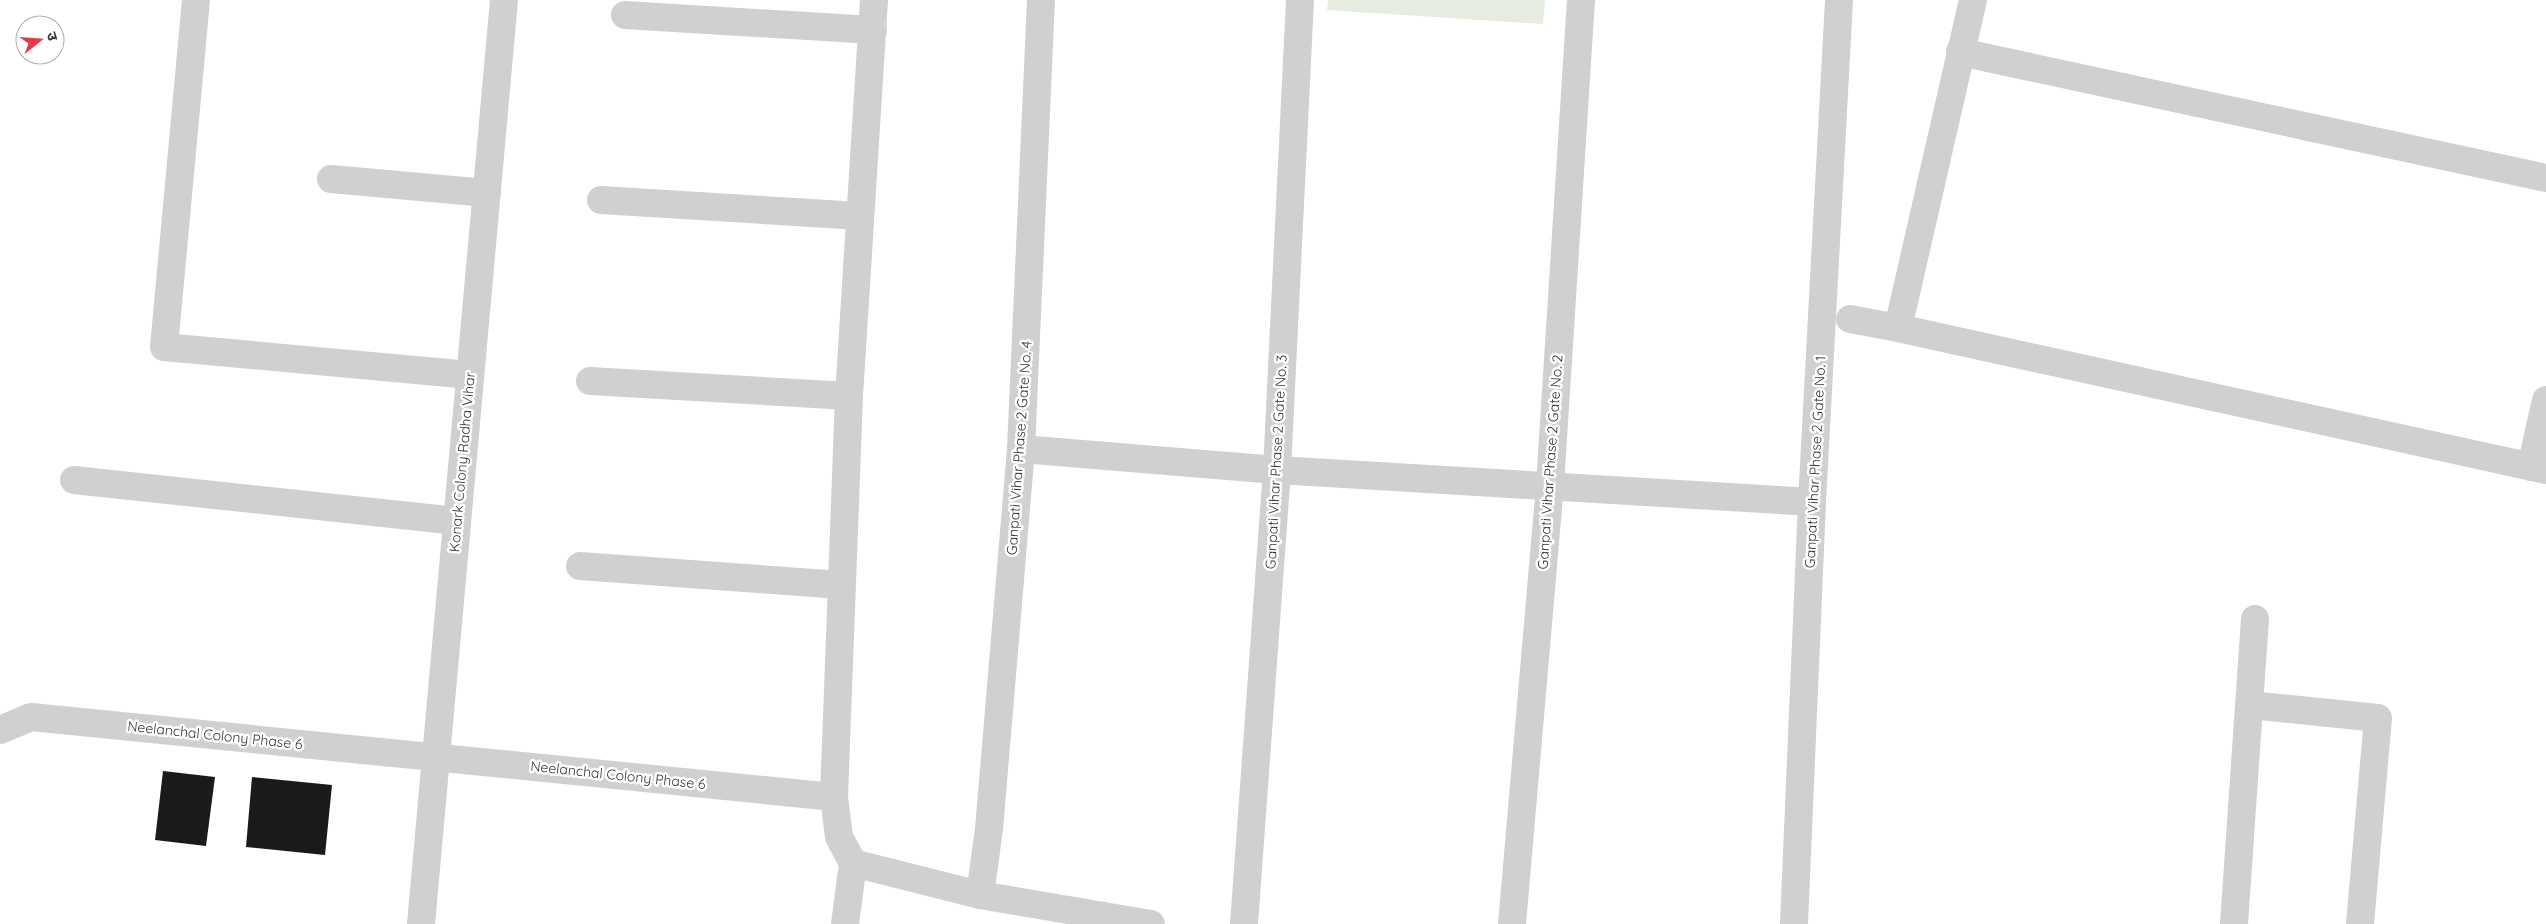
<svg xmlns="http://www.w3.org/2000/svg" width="2546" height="924" font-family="Quicksand,'Noto Sans Devanagari',sans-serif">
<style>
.green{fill:#e6ecdf}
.building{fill:#1a1a1a}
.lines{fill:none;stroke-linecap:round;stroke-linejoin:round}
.street{stroke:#d0d0d0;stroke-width:28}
.labels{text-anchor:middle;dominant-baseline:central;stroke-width:5;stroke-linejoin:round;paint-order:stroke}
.street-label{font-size:14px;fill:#333;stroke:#fff}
</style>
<rect width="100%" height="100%" fill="#fff"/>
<polygon class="green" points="1328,0 1545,0 1543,24 1327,10"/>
<g class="building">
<polygon points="163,771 215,777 206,846 155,840"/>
<polygon points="252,777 332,785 325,855 246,847"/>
</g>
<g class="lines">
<g class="street">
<polyline points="196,0 164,347 470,375"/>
<polyline points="1973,0 1898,328 2546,470"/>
<polyline points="625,15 873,30"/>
<polyline points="1960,52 2546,178"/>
<polyline points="331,179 487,193"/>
<polyline points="601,200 860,216"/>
<polyline points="1850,319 1898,328"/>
<polyline points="590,381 849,396"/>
<polyline points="1021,449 1277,470 1812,502"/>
<polyline points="2531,467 2546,400"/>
<polyline points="74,480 457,521"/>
<polyline points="580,566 841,585"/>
<polyline points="2250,705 2378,718 2360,924"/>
<polyline points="0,730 31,717 834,797 839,837 853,863 980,895 1151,924"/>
<polyline points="834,797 849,396 874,0"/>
<polyline points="980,895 989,829 1021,449 1041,0"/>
<polyline points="421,924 504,0"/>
<polyline points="845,924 853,863"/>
<polyline points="1244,924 1277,470 1300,0"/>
<polyline points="1512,924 1550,485 1581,0"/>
<polyline points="1794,924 1812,502 1839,0"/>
<polyline points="2234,924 2255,619"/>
</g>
</g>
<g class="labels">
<g class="street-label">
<text transform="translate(1019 448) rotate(-86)">Ganpati Vihar Phase 2 Gate No. 4</text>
<text transform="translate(462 462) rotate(-85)">Konark Colony Radha Vihar</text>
<text transform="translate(1276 462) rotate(-87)">Ganpati Vihar Phase 2 Gate No. 3</text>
<text transform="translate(1550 462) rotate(-86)">Ganpati Vihar Phase 2 Gate No. 2</text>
<text transform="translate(1815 462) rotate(-87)">Ganpati Vihar Phase 2 Gate No. 1</text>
<text transform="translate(215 735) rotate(6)">Neelanchal Colony Phase 6</text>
<text transform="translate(618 775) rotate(6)">Neelanchal Colony Phase 6</text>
</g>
</g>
<g transform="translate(40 40) rotate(73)"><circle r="24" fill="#ffffff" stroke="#adadad"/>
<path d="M0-4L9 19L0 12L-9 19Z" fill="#e63946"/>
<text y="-8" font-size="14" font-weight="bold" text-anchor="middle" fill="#333333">उ</text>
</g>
</svg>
